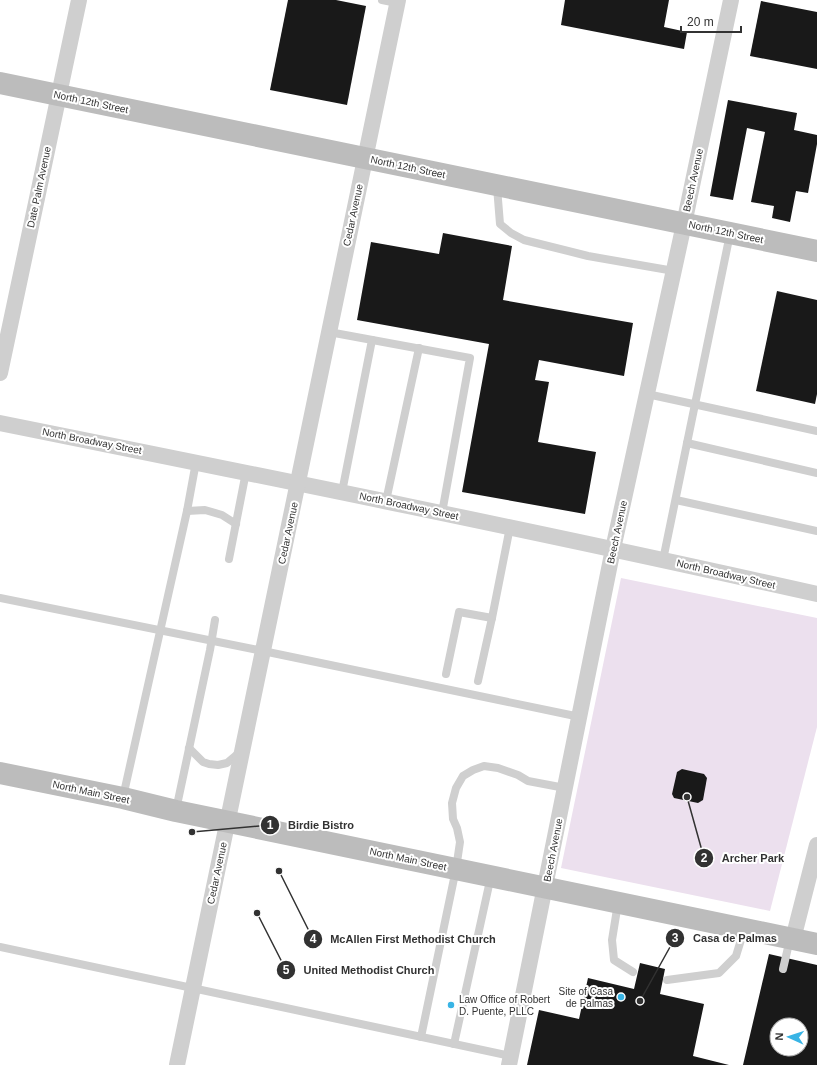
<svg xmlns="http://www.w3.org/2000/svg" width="817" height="1065" font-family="Helvetica,sans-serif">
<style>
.green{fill:#ece0ee}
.building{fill:#191919;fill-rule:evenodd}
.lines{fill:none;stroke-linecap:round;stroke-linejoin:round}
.lane{stroke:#cfcfcf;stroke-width:8}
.street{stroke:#cfcfcf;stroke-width:16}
.secondary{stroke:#bcbcbc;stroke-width:22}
.poi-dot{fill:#38b4e5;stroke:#fff;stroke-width:1.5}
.labels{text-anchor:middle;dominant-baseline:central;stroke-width:4;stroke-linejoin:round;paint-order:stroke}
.street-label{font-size:10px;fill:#323232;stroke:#fff}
.poi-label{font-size:10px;fill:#323232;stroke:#fff;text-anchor:end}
.leader{fill:none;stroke:#323232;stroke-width:1.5}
.callout-dot{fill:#323232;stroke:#fff;stroke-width:1.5}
.mark-label{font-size:12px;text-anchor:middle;font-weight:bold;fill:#fff}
.callout-label{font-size:11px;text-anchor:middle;font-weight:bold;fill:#323232;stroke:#fff;stroke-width:4;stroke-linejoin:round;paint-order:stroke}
</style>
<rect width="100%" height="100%" fill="#fff"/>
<polygon class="green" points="621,578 817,618 817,727 770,911 561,868"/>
<g class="building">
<polygon points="288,0 336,0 366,6 347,105 270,90"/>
<polygon points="565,0 669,0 664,27 687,32 684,49 561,25"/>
<polygon points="761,1 817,12 817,69 750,56"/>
<polygon points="728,100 797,113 794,130 817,135 817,144 808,193 796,191 790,222 772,218 774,206 751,202 765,132 747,128 733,200 710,196"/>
<polygon points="443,233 512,246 503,300 633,323 624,376 539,360 535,380 549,382 538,442 596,452 585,514 462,492 489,344 357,320 371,242 439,254"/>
<polygon points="777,291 817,300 817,394 815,404 756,391"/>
<polygon points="682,769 704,774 707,778 703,800 698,803 674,798 672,794 677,772"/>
<path d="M769 954 817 965V1065H743ZM777 1025H801V1049H777Z"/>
<polygon points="640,963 665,969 660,994 704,1004 693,1056 729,1065 527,1065 539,1010 579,1019 588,978 634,989"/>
</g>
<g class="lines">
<g class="lane">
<polyline points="382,0 397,3"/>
<polyline points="497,187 500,224 511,233 524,240 588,256 674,271"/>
<polyline points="329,332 470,358 442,513"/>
<polyline points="647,394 817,431"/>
<polyline points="687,443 817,473"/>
<polyline points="342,492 372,340"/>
<polyline points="676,500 817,531"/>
<polyline points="386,501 419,348"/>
<polyline points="187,511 205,510 222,515 236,524"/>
<polyline points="229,559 246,472"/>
<polyline points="663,560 730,234"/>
<polyline points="0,598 263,651 580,717"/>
<polyline points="446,674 459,612 492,618"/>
<polyline points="478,681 492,618 510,527"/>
<polyline points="189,748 203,762 209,764 218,765 227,763 240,752"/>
<polyline points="123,797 163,618 187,511 196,462"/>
<polyline points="176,810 210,650 215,620"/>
<polyline points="618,903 612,940 614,960 633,972"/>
<polyline points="0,947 511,1056"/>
<polyline points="783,969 790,939"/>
<polyline points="667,980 719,973 736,956 744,930"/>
<polyline points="421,1037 456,869 460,842 457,828 453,819 452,803 456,788 463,776 473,770 484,766 498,768 518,775 528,781 565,788"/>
<polyline points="454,1044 491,876"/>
</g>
<g class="street">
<polyline points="0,373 79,0"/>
<path d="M0 423C273 478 545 533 817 594"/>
<polyline points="793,939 817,845"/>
<polyline points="177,1065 398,0"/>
<polyline points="509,1065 613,549 684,224 731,0"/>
</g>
<g class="secondary">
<polyline points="0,83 817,251"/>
<polyline points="0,773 123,798 176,811 817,944"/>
</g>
</g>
<g class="poi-dot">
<circle cx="621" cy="997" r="4"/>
<circle cx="451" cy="1005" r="4"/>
</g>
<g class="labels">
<g class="street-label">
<text transform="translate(91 102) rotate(12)">North 12th Street</text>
<text transform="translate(408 167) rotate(12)">North 12th Street</text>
<text transform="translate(693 180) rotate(-78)">Beech Avenue</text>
<text transform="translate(39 187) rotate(-78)">Date Palm Avenue</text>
<text transform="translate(353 215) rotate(-78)">Cedar Avenue</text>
<text transform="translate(726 232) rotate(12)">North 12th Street</text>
<text transform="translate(92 441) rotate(11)">North Broadway Street</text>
<text transform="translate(409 506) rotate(12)">North Broadway Street</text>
<text transform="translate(617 532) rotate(-78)">Beech Avenue</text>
<text transform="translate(288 533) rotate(-78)">Cedar Avenue</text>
<text transform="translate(726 574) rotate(13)">North Broadway Street</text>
<text transform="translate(91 792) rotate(12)">North Main Street</text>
<text transform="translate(553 850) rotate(-79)">Beech Avenue</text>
<text transform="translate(408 859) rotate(12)">North Main Street</text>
<text transform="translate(217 873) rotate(-78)">Cedar Avenue</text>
</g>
<g class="poi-label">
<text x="613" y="991">Site of Casa<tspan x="613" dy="12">de Palmas</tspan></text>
<text x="459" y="999" text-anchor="start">Law Office of Robert<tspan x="459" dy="12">D. Puente, PLLC</tspan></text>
</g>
</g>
<path class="leader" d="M192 832L270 825M687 797L704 858M640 1001L675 938M279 871L313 939M257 913L286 970"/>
<g class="callout-dot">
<circle cx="192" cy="832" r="4"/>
<circle cx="687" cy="797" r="4"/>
<circle cx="640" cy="1001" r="4"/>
<circle cx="279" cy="871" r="4"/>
<circle cx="257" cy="913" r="4"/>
<circle cx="270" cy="825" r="10"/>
<circle cx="704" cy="858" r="10"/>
<circle cx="675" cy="938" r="10"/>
<circle cx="313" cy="939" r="10"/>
<circle cx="286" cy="970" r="10"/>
</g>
<g class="mark-label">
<text x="270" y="829">1</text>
<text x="704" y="862">2</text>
<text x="675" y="942">3</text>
<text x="313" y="943">4</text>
<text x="286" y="974">5</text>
</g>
<g class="callout-label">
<text x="321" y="829">Birdie Bistro</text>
<text x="753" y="862">Archer Park</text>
<text x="735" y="942">Casa de Palmas</text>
<text x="413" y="943">McAllen First Methodist Church</text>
<text x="369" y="974">United Methodist Church</text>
</g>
<g transform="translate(789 1037) rotate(273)"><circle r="19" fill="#ffffff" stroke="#adadad"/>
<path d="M0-3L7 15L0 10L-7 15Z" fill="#38b4e5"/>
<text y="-6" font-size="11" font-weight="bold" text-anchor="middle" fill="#323232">N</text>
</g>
<path d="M681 26v6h60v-6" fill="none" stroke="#323232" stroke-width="2"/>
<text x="687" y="26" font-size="12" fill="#323232" stroke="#ffffff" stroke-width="3" paint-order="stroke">20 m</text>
</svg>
